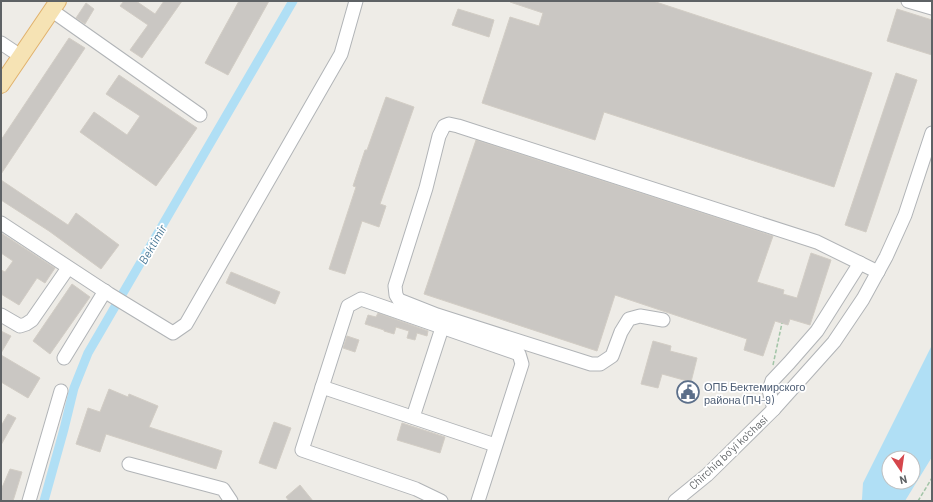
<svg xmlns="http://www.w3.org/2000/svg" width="933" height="502" font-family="Barlow,sans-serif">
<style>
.water{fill:#b0dff5;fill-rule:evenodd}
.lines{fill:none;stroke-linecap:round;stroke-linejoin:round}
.canal{stroke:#b0dff5;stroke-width:9}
.building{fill:#cac7c3;stroke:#d2cdc5}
.minor-casing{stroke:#b1b4b7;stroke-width:15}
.major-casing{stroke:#e1b26d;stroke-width:18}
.path{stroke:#a2c5a7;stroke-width:1.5;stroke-dasharray:4 2;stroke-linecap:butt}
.minor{stroke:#fff;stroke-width:13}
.major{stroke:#f6e3b4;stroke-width:16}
.labels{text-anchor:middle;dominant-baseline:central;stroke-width:3.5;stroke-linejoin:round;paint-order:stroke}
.service-label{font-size:11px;fill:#4e5e75;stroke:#fff;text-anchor:start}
.street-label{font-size:11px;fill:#5e6265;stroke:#fff}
.water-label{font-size:12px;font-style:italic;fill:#477795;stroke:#fff}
</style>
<rect width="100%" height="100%" fill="#eeece7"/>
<path class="water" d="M932 345V457L905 501H861L862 499 863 483ZM889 458H913V482H889Z"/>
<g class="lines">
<polyline class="canal" points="44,501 64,429 74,388 88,353 293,1"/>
</g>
<g class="building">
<polygon points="124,1 136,1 155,14 164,1 182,1 142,58 130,50 148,25 120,6"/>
<polygon points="239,1 269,1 228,75 205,63"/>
<polygon points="510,1 653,1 872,73 834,187 604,112 595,140 482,103 510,17 539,26 543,13 510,2"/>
<polygon points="86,3 94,9 85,24 76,18"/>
<polygon points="458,9 494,20 489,37 452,25"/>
<polygon points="897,9 932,20 932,55 887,41"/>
<polygon points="69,38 85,48 1,174 1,140"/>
<polygon points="896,73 917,80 866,232 845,225"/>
<polygon points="119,75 197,128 177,157 156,186 80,132 94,112 127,135 140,116 106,94"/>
<polygon points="386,97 414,107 380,204 386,206 379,227 362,221 345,274 329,269 356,187 353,186 365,150 367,150"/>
<polygon points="476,140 773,236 757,282 784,290 783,294 797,298 811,253 831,260 810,325 790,319 788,325 775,321 763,356 744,350 747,339 615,295 597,351 424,294"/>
<polygon points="1,180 68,225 76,213 119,245 101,269 49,231 1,200"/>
<polygon points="1,233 55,268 45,283 37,278 19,305 1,294 1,270 5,272 13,261 1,253"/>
<polygon points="231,272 280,292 275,304 226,283"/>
<polygon points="72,284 90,297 50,354 33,341"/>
<polygon points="378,313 428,331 427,336 417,333 415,340 407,338 409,331 396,327 394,334 384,331 384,330 365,324 368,315 376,317"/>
<polygon points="1,331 11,336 1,353"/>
<polygon points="347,336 359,340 355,352 343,348"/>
<polygon points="653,341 671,346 670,351 697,358 691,382 662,374 658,388 641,384"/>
<polygon points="1,355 40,378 28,398 1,382"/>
<polygon points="109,389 128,397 129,394 158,406 149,427 222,451 216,469 106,434 100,452 76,444 88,408 100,412"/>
<polygon points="8,414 16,418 1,445 1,426"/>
<polygon points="274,422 291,428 276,469 259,463"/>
<polygon points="402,423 445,437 440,453 397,440"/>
<polygon points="10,469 22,472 13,501 1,501 1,490"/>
<polygon points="300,485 313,501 289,501 286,497"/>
</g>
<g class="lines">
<g class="minor-casing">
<g id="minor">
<polyline points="908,1 932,8"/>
<polyline points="51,10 200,115"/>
<polyline points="1,43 13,51"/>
<polyline points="1,223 109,294 173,333 186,324 341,54 356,1"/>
<polyline points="1,315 20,326 26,324 32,320 68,268"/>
<polyline points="663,320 640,316 629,319 621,332 612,356 600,364 591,364 437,315 399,300 396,295 395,286 426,188 439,136 444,126 449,124 458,126 817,242 878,272"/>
<polyline points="64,358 105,291"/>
<polyline points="322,387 495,445"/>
<polyline points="774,409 769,390 772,381 789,363 817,331 860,263"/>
<polyline points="413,417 442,328"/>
<polyline points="129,464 223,489 231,501"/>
<polyline points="29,501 61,391"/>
<polyline points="441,501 416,489 302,450 348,306 361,299 519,354 522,364 478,501"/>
<polyline points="675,501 707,475 774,409 834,342 863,299 886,257 905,215 932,133"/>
</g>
</g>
<g class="major-casing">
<polyline id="major" points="1,85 58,1"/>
</g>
<g class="path">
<polyline points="773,365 782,323"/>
<polyline points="918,501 932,478"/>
</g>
<use href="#minor" class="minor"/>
<use href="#major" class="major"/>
</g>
<defs>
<g id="civic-ring" transform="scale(1.15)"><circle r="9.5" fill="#fff" stroke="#5c6f8a" stroke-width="1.5"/><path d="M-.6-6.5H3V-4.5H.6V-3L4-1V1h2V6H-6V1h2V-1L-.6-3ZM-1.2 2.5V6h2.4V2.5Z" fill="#5c6f8a"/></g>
</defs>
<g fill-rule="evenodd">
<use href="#civic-ring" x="688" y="392"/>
</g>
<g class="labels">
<g class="service-label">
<text x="704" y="386">ОПБ Бектемирского<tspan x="704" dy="13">района (ПЧ-9)</tspan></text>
</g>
<g class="street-label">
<text transform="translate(728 452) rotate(-43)">Chirchiq bo'yi ko'chasi</text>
</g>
<g class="water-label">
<text transform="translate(152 244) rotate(-60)">Bektimir</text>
</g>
</g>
<rect width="933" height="502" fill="none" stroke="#5e6265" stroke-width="4"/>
<g transform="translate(901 470) rotate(167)"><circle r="19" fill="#ffffff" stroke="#bfc0c1"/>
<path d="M0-3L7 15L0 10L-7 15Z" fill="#d5464c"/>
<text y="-6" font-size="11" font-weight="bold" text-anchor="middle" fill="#5e6265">N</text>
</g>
</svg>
